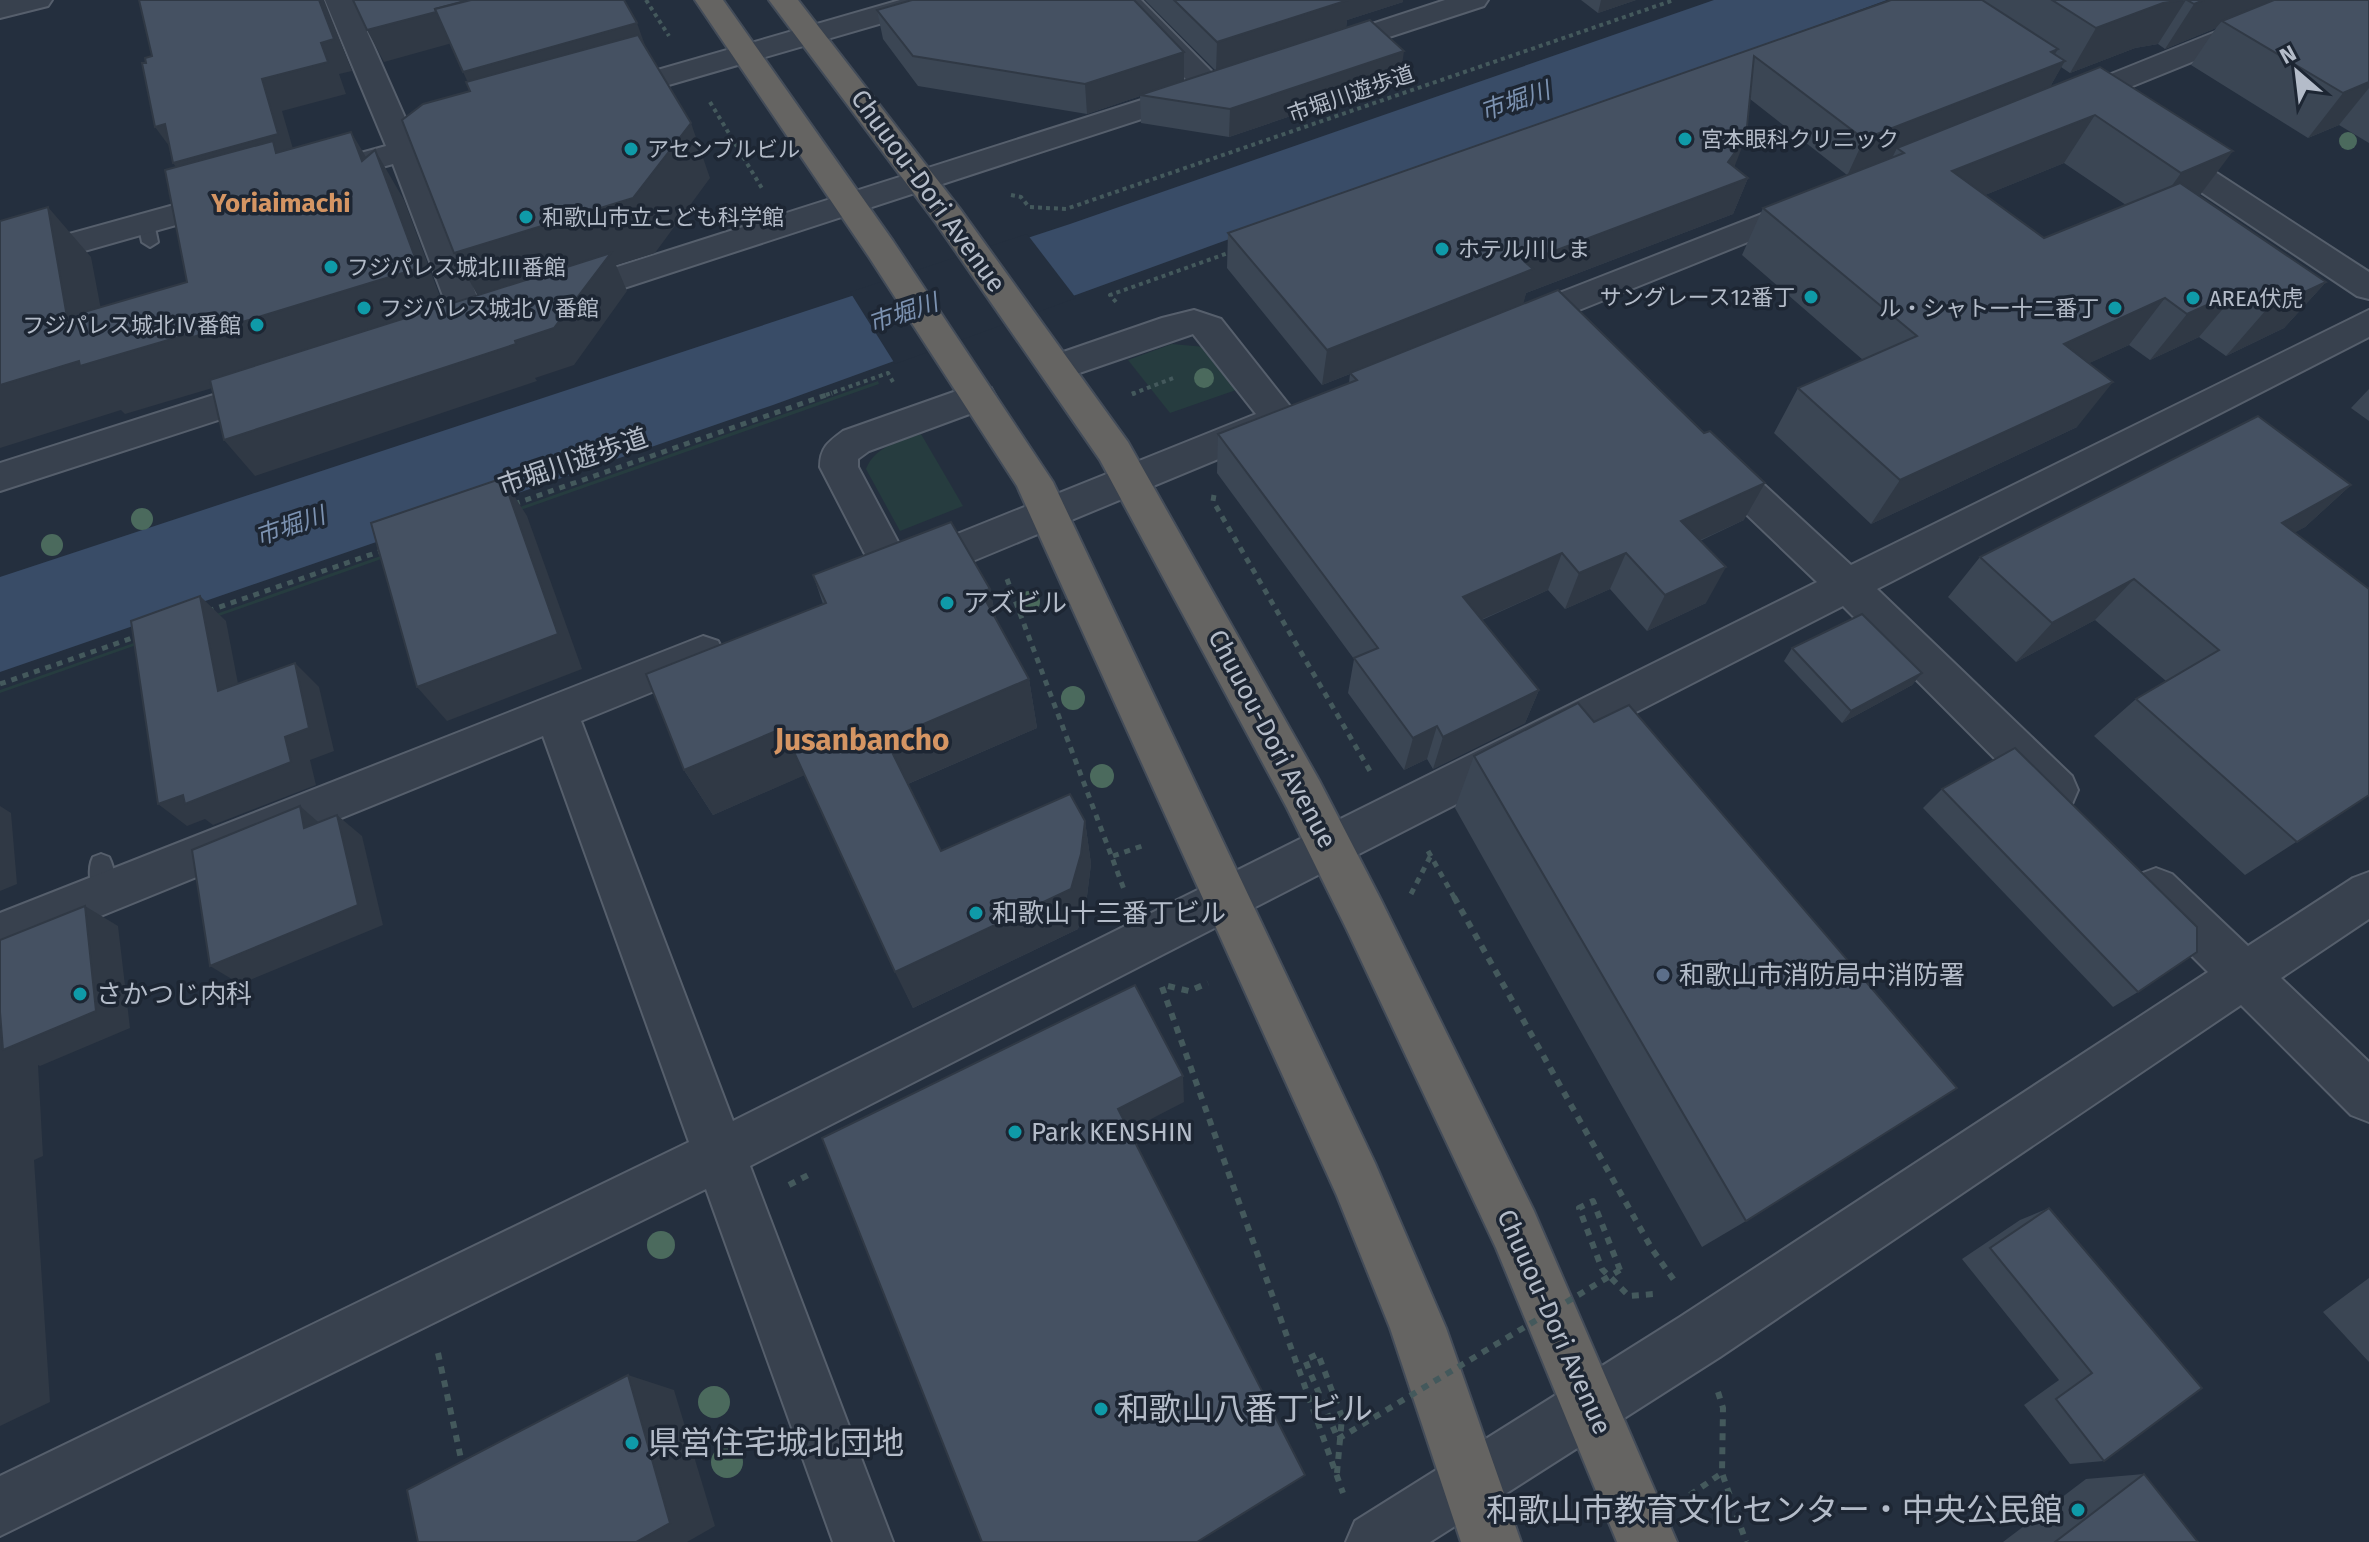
<svg xmlns="http://www.w3.org/2000/svg" width="2369" height="1542" font-family="'Fira Sans','Noto Sans JP',sans-serif">
<style>
.green{fill:#263c3f}
.water{fill:#394c67}
.pier{fill:#242f3e}
.lines{fill:none;stroke-linecap:round;stroke-linejoin:round}
.service-casing{stroke:#565f6c;stroke-width:4}
.minor-casing{stroke:#565f6c;stroke-width:4}
.tertiary-casing{stroke:#565f6c;stroke-width:4}
.trunk-casing{stroke:#434c59;stroke-width:4}
.path-far2{stroke:#44595c;stroke-width:4;stroke-dasharray:4 4;stroke-linecap:butt}
.path-far1{stroke:#44595c;stroke-width:5;stroke-dasharray:6 6;stroke-linecap:butt}
.path{stroke:#44595c;stroke-width:6;stroke-dasharray:7 7;stroke-linecap:butt}
.service{fill:#38414e;fill-rule:evenodd}
.minor{fill:#38414e;fill-rule:evenodd}
.tertiary{fill:#38414e;fill-rule:evenodd}
.trunk{fill:#656462;fill-rule:evenodd}
.path-bridge{stroke:#44595c;stroke-width:6;stroke-dasharray:7 7;stroke-linecap:butt}
.tree{fill:#4b6a5d}
.wall{fill:#3b4654;fill-rule:evenodd}
.shaded-wall{fill:#303945}
.building{fill:#455162;stroke:#303945;stroke-width:2}
.culture-dot{fill:#0f9aa8;stroke:#1d2633;stroke-width:3}
.service-dot{fill:#5c6f8a;stroke:#1d2633;stroke-width:3}
.labels{text-anchor:middle;dominant-baseline:central;stroke-width:7;stroke-linejoin:round;paint-order:stroke}
.far-street-label{font-size:22px;fill:#b4bcc9;stroke:#1d2633}
.far-poi-label{font-size:22px;fill:#b4bcc9;stroke:#1d2633;text-anchor:start}
.far-water-label{font-size:24px;font-style:italic;fill:#7c92b1;stroke:#1d2633}
.street-label{font-size:26px;fill:#b4bcc9;stroke:#1d2633}
.far-quarter-label{font-size:26px;font-weight:bold;fill:#d59563;stroke:#1d2633}
.poi-label{font-size:26px;fill:#b4bcc9;stroke:#1d2633;text-anchor:start}
.quarter-label{font-size:30px;font-weight:bold;fill:#d59563;stroke:#1d2633}
.near-poi-label{font-size:32px;fill:#b4bcc9;stroke:#1d2633;text-anchor:start}
</style>
<rect width="100%" height="100%" fill="#242f3e"/>
<g class="green">
<polygon points="1172,344 1205,347 1239,389 1170,413 1128,360"/>
<polygon points="878,381 879,384 0,693 0,690"/>
<path d="M921 434 963 506 900 531 866 469C875 446 899 442 921 434Z"/>
</g>
<polygon class="water" points="1714,0 1887,0 773,405 0,672 0,577 1070,224"/>
<polygon class="pier" points="1027,234 1076,298 895,364 850,292"/>
<g class="lines">
<g class="service-casing">
<g id="service">
<polygon points="146,218 154,223 158,242 150,247 142,242 138,223"/>
<path d="M101 854 109 857C115 869 118 888 112 900L104 904 96 900C90 888 87 869 93 857Z"/>
</g>
</g>
<g class="minor-casing">
<g id="minor">
<polygon points="0,0 52,0 48,6 0,18"/>
<polygon points="325,0 353,0 414,138 471,123 482,125 487,132 482,139 422,156 488,325 483,333 471,337 459,333 454,325 393,164 321,184 310,181 305,174 310,167 386,146"/>
<polygon points="900,0 945,0 941,6 617,100 606,103 595,100 591,94 595,88"/>
<polygon points="1111,0 1141,0 1221,81 1225,87 1221,93 1210,96 1199,93"/>
<polygon points="2295,0 2334,0 2330,6 2076,109 2065,112 2054,109 2050,103 2054,97"/>
<polygon points="2161,141 2172,144 2369,272 2369,299 2357,296 2150,158 2145,151 2150,144"/>
<polygon points="232,189 243,192 248,199 243,206 0,275 0,253"/>
<polygon points="1808,196 1820,199 1824,206 1820,213 1527,331 1515,335 1503,331 1498,323 1503,315"/>
<path d="M1194 310 1221 319 1293 410 1298 419 1293 428 910 587 896 592 882 587 820 467C820 448 828 442 843 431L965 388 978 384 991 388 996 397 991 406 869 451 858 459V467L905 555 1256 414 1193 334 1056 381 1043 377 1038 368 1043 359 1162 318Z"/>
<polygon points="2369,310 2369,337 1877,589 2072,776 2078,790 2072,804 2056,809 2040,804 1843,606 750,1166 893,1542 833,1542 706,1189 0,1536 0,1476 689,1142 543,736 0,957 0,913 703,636 718,641 724,653 718,665 581,721 733,1121 1817,582 1698,468 1692,458 1698,448 1711,444 1724,448 1851,565"/>
<polygon points="2156,868 2172,874 2248,946 2353,878 2369,872 2369,919 2281,978 2369,1062 2369,1122 2351,1115 2241,1005 1720,1357 1430,1542 1346,1542 1355,1521 1680,1317 2208,972 2140,904 2133,889 2140,874"/>
</g>
</g>
<g class="tertiary-casing">
<g id="tertiary">
<polygon points="1445,0 1488,0 1484,6 1334,55 1324,58 1314,55 1309,49 1314,43"/>
<polygon points="1198,82 1209,85 1213,91 1209,97 575,304 563,308 551,304 546,296 551,288"/>
<polygon points="273,376 286,380 291,389 286,398 0,491 0,463"/>
</g>
</g>
<g class="trunk-casing">
<g id="trunk">
<polygon points="695,0 723,0 893,241 1053,482 1375,1163 1446,1328 1521,1542 1461,1542 1390,1328 1337,1196 1017,486 869,257"/>
<polygon points="769,0 798,0 960,209 1128,442 1319,780 1381,900 1534,1211 1677,1542 1617,1542 1496,1248 1347,930 1287,808 1100,460 936,223"/>
</g>
</g>
<g class="path-far2">
<polyline points="646,0 669,36"/>
<polyline points="710,102 763,190"/>
<polyline points="1011,195 1021,197 1029,207 1066,209 1674,0"/>
<polyline points="1116,302 1110,295 1231,252"/>
<polyline points="1132,394 1176,377"/>
<polyline points="826,395 888,373 893,382"/>
</g>
<g class="path-far1">
<polyline points="1132,394 1135,393"/>
<polyline points="1214,495 1213,501 1370,771"/>
<polyline points="514,504 832,393"/>
<polyline points="1007,579 1125,892"/>
<polyline points="208,611 384,550"/>
<polyline points="0,684 138,636"/>
<polyline points="1428,851 1455,899"/>
<polyline points="1113,856 1145,845"/>
<polyline points="1411,894 1430,857"/>
</g>
<g class="path">
<polyline points="1454,897 1652,1249 1676,1283"/>
<polyline points="1168,986 1189,991 1208,983"/>
<polyline points="1162,987 1343,1493"/>
<polyline points="789,1185 812,1173"/>
<polyline points="1620,1270 1593,1201 1579,1208 1602,1269 1629,1296 1654,1294"/>
<polyline points="438,1353 463,1468"/>
<polyline points="1718,1392 1723,1408 1722,1473 1746,1542"/>
<polyline points="1337,1473 1342,1417 1318,1354 1305,1360 1338,1439"/>
<polyline points="1690,1495 1722,1473"/>
</g>
<use href="#service" class="service"/>
<use href="#minor" class="minor"/>
<use href="#tertiary" class="tertiary"/>
<use href="#trunk" class="trunk"/>
<polyline class="path-bridge" points="1338,1439 1620,1270"/>
</g>
<g class="tree">
<circle cx="2348" cy="141" r="9"/>
<circle cx="734" cy="216" r="9"/>
<circle cx="1204" cy="378" r="10"/>
<circle cx="142" cy="519" r="11"/>
<circle cx="52" cy="545" r="11"/>
<circle cx="1029" cy="602" r="11"/>
<circle cx="1073" cy="698" r="12"/>
<circle cx="1102" cy="776" r="12"/>
<circle cx="661" cy="1245" r="14"/>
<circle cx="714" cy="1402" r="16"/>
<circle cx="727" cy="1462" r="16"/>
</g>
<g class="wall">
<polygon points="1145,0 1403,0 1403,2 1347,20 1346,28 1400,79 1229,137 1141,123 1140,96 1087,114 918,86 883,39 877,10 1184,80 1215,70"/>
<polygon points="1581,0 1636,0 1598,13"/>
<path d="M1891 0H2369V143L2339 125 2308 138 2191 65 2216 28 2165 49 2158 44 2135 48 2070 73 2061 67 2050 87 2100 67 2199 196 2326 282 2284 328 2226 356 2199 337 2150 360 2129 345 2089 363 2077 427 1871 524 1774 433 1798 388 1863 360 1742 255 1763 208 1847 175 1750 99 1734 168 1748 178 1733 214 1526 293 1523 303 1744 520 1700 541 1706 603 1647 631 1610 589 1565 609 1548 590 1482 620 1539 690 1525 723 1433 769 1427 759 1404 770 1348 693 1354 659 1217 473 1218 434 1349 383 1350 374 1322 385 1227 268 1228 233ZM2064 163 2126 205 2044 238 1985 195Z"/>
<polygon points="2369,389 2369,421 2351,408"/>
<polygon points="2351,485 2305,527 2295,532 2369,795 2245,875 2094,736 2136,699 2166,681 2095,620 2016,662 1948,597 1980,557"/>
<polygon points="813,575 990,589 996,619 1029,679 1037,728 908,784 941,851 1085,821 1091,864 1087,896 1078,929 913,1008 804,775 713,815 684,770 823,604"/>
<polygon points="1792,648 1922,673 1912,685 1842,723 1784,661"/>
<polygon points="1594,722 1746,1221 1702,1247 1455,808 1474,756"/>
<polygon points="1942,789 2138,992 2113,1007 1923,808"/>
<polygon points="2049,1208 2202,1388 2104,1461 2070,1464 2024,1405 2059,1380 1962,1259 2020,1220"/>
<polygon points="2369,1278 2369,1362 2323,1312"/>
<polygon points="2144,1474 2198,1542 2003,1542 2086,1479"/>
</g>
<g class="shaded-wall">
<polygon points="319,0 324,0 352,71 339,74 346,94 282,111 298,166 196,195 173,163 262,79 321,43"/>
<polygon points="1341,0 1403,0 1403,2 1347,20 1346,29 1216,72 1217,42"/>
<polygon points="1601,0 1636,0 1598,13"/>
<polygon points="2186,0 2158,44 2135,48 2070,73 2096,28 2163,3"/>
<polygon points="2204,0 2287,0 2222,21 2216,28 2165,49 2194,4"/>
<polygon points="466,4 481,35 384,62 367,30"/>
<polygon points="637,23 652,65 483,114 463,72"/>
<polygon points="2058,49 2047,68 2065,61 2044,97 1897,148 1892,158 1847,176 1864,139"/>
<polygon points="1404,51 1400,79 1229,137 1230,109"/>
<polygon points="1184,52 1184,82 1140,95 1140,96 1087,114 1085,84"/>
<polygon points="2369,82 2369,88 2339,125 2308,138 2343,93"/>
<polygon points="2095,115 2064,163 1926,219 1952,171"/>
<polygon points="691,123 710,178 655,253 616,265 627,291 574,365 535,378 537,381 255,476 224,440 484,307 454,253"/>
<polygon points="165,124 178,158 155,127"/>
<polygon points="351,132 381,182 362,161"/>
<polygon points="1746,137 1732,173 1748,178 1733,214 1526,293 1523,305 1322,385 1327,350 1525,262 1728,162"/>
<polygon points="375,150 404,200 448,318 125,414 121,410 0,448 0,385 79,361 67,317 48,207 91,257 110,357 192,333"/>
<polygon points="2233,151 2197,199 2147,220 2181,173"/>
<polygon points="2326,282 2284,328 2226,356 2266,310"/>
<polygon points="2238,291 2199,337 2150,360 2187,314"/>
<polygon points="2165,298 2129,345 2031,390 2064,344"/>
<polygon points="2113,382 2077,427 1871,524 1900,480"/>
<polygon points="503,478 527,516 582,669 447,721 417,687"/>
<polygon points="1765,483 1744,520 1663,557 1681,521"/>
<polygon points="2351,485 2305,527 2238,564 2282,523"/>
<polygon points="1562,553 1548,590 1453,632 1463,597"/>
<polygon points="1626,553 1610,589 1565,609 1579,573"/>
<polygon points="1726,567 1706,603 1647,631 1665,595"/>
<polygon points="2134,579 2095,620 2016,662 2052,623"/>
<polygon points="990,589 1000,640 981,592"/>
<polygon points="200,596 226,621 244,715 218,691"/>
<polygon points="295,663 319,687 334,751 310,760 316,785 213,825 205,819 187,826 158,804 285,737"/>
<polygon points="1922,673 1912,685 1842,723 1851,711"/>
<polygon points="1029,679 1037,728 903,786 886,740"/>
<polygon points="1539,690 1525,723 1433,769 1443,737"/>
<polygon points="1437,726 1427,759 1404,770 1413,738"/>
<polygon points="783,728 805,775 713,815 684,770"/>
<polygon points="0,806 11,813 17,884 0,891"/>
<polygon points="300,806 325,828 304,828"/>
<polygon points="337,815 362,836 383,925 240,984 210,966"/>
<polygon points="1085,821 1091,864 1087,896 1078,929 913,1008 895,972"/>
<polygon points="85,906 118,926 130,1028 40,1066 38,1065 43,1156 34,1160 50,1402 0,1426 0,1028 26,1040"/>
<polygon points="1183,1076 1184,1102 1122,1134 1118,1109"/>
<polygon points="628,1375 674,1390 715,1526 687,1542 636,1542"/>
</g>
<g class="building">
<polygon points="139,0 319,0 334,39 321,43 328,62 262,79 278,134 173,163 165,124 155,127 142,63 146,63 145,58 152,56"/>
<polygon points="353,0 464,0 465,1 435,9 436,12 367,30"/>
<polygon points="471,0 624,0 637,23 463,72 435,9"/>
<polygon points="912,0 1134,0 1184,52 1085,84 913,56 877,10"/>
<polygon points="1174,0 1348,0 1217,42"/>
<polygon points="1891,0 1982,0 2058,49 2051,52 2065,61 1864,139 1754,56 1746,137 1728,162 1748,178 1525,262 1533,269 1327,350 1228,233"/>
<polygon points="2052,0 2183,0 2163,3 2096,28"/>
<polygon points="2187,0 2204,0 2194,4"/>
<polygon points="2274,0 2369,0 2369,82 2343,93 2222,21"/>
<polygon points="1370,20 1404,51 1230,109 1140,95"/>
<polygon points="638,35 691,123 633,198 454,253 402,120 423,104 470,91 466,82"/>
<polygon points="2100,67 2233,151 2181,173 2095,115 1952,171 2044,238 2180,183 2326,282 2266,310 2238,291 2187,314 2165,298 2064,344 2113,382 1900,480 1798,388 1917,336 1763,208 1904,153 1897,148"/>
<polygon points="351,132 362,161 375,150 419,268 193,337 192,333 80,366 79,361 0,385 0,221 48,207 67,317 187,282 165,170 273,141 276,153"/>
<polygon points="611,253 554,328 515,341 516,344 224,440 210,380"/>
<polygon points="1558,290 1704,433 1710,431 1765,483 1681,521 1726,567 1665,595 1626,553 1579,573 1562,553 1463,597 1539,690 1443,737 1437,726 1413,738 1354,658 1378,648 1218,434 1357,380 1350,373"/>
<polygon points="2258,416 2351,485 2282,523 2369,589 2369,795 2297,842 2136,699 2219,650 2134,579 2052,623 1980,557"/>
<polygon points="503,478 558,634 417,687 371,523"/>
<polygon points="951,522 990,589 981,592 1029,679 886,740 941,851 1070,794 1085,821 1081,854 1071,889 895,972 783,728 684,770 646,674 826,603 813,575"/>
<polygon points="200,596 218,691 295,663 309,728 285,737 291,762 185,804 183,795 158,804 131,621"/>
<polygon points="1862,614 1922,673 1851,711 1792,648"/>
<polygon points="1578,703 1594,722 1629,705 1957,1088 1746,1221 1474,756"/>
<polygon points="2015,748 2197,927 2197,952 2138,992 1942,789"/>
<polygon points="300,806 304,828 337,815 358,905 210,966 192,850"/>
<polygon points="85,906 96,1011 3,1050 0,1012 0,940"/>
<polygon points="1135,985 1183,1076 1118,1109 1305,1475 1197,1542 982,1542 822,1138"/>
<polygon points="2049,1208 2202,1388 2104,1461 2056,1399 2092,1373 1990,1248"/>
<polygon points="628,1375 670,1523 636,1542 418,1542 407,1490"/>
<polygon points="2144,1474 2198,1542 2055,1542"/>
</g>
<g class="culture-dot">
<circle cx="1685" cy="139" r="8"/>
<circle cx="631" cy="149" r="8"/>
<circle cx="526" cy="217" r="8"/>
<circle cx="1442" cy="249" r="8"/>
<circle cx="331" cy="267" r="8"/>
<circle cx="1811" cy="297" r="8"/>
<circle cx="2193" cy="298" r="8"/>
<circle cx="364" cy="308" r="8"/>
<circle cx="2115" cy="308" r="8"/>
<circle cx="257" cy="325" r="8"/>
<circle cx="947" cy="603" r="8"/>
<circle cx="976" cy="913" r="8"/>
<circle cx="80" cy="994" r="8"/>
<circle cx="1015" cy="1132" r="8"/>
<circle cx="1101" cy="1409" r="8"/>
<circle cx="632" cy="1443" r="8"/>
<circle cx="2078" cy="1510" r="8"/>
</g>
<circle class="service-dot" cx="1663" cy="975" r="8"/>
<g class="labels">
<g class="far-street-label">
<text transform="translate(1351 94) rotate(-19)">市堀川遊歩道</text>
</g>
<g class="far-poi-label">
<text x="1701" y="139">宮本眼科クリニック</text>
<text x="647" y="149">アセンブルビル</text>
<text x="542" y="217">和歌山市立こども科学館</text>
<text x="1458" y="249">ホテル川しま</text>
<text x="347" y="267">フジパレス城北Ⅲ番館</text>
<text x="1795" y="297" text-anchor="end">サングレース12番丁</text>
<text x="2209" y="298">AREA伏虎</text>
<text x="380" y="308">フジパレス城北Ⅴ番館</text>
<text x="2099" y="308" text-anchor="end">ル・シャトー十二番丁</text>
<text x="241" y="325" text-anchor="end">フジパレス城北Ⅳ番館</text>
</g>
<g class="far-water-label">
<text transform="translate(1515 101) rotate(-19)">市堀川</text>
<text transform="translate(903 313) rotate(-19)">市堀川</text>
<text transform="translate(290 526) rotate(-19)">市堀川</text>
</g>
<g class="street-label">
<text transform="translate(928 191) rotate(54)">Chuuou-Dori Avenue</text>
<text transform="translate(573 462) rotate(-19)">市堀川遊歩道</text>
<text transform="translate(1272 739) rotate(62)">Chuuou-Dori Avenue</text>
<text transform="translate(1554 1322) rotate(66)">Chuuou-Dori Avenue</text>
</g>
<g class="far-quarter-label">
<text x="281" y="203">Yoriaimachi</text>
</g>
<g class="poi-label">
<text x="963" y="603">アズビル</text>
<text x="992" y="913">和歌山十三番丁ビル</text>
<text x="1679" y="975">和歌山市消防局中消防署</text>
<text x="96" y="994">さかつじ内科</text>
<text x="1031" y="1132">Park KENSHIN</text>
</g>
<g class="quarter-label">
<text x="862" y="740">Jusanbancho</text>
</g>
<g class="near-poi-label">
<text x="1117" y="1409">和歌山八番丁ビル</text>
<text x="648" y="1443">県営住宅城北団地</text>
<text x="2062" y="1510" text-anchor="end">和歌山市教育文化センター・中央公民館</text>
</g>
</g>
<g transform="translate(2297 72) rotate(332)" stroke="#1d2633" stroke-width="6" paint-order="stroke">
<path d="M0-6L14 30L0 20L-14 30Z" fill="#b4bcc9"/>
<text y="-12" font-size="22" font-weight="bold" text-anchor="middle" fill="#b4bcc9">N</text>
</g>
</svg>
